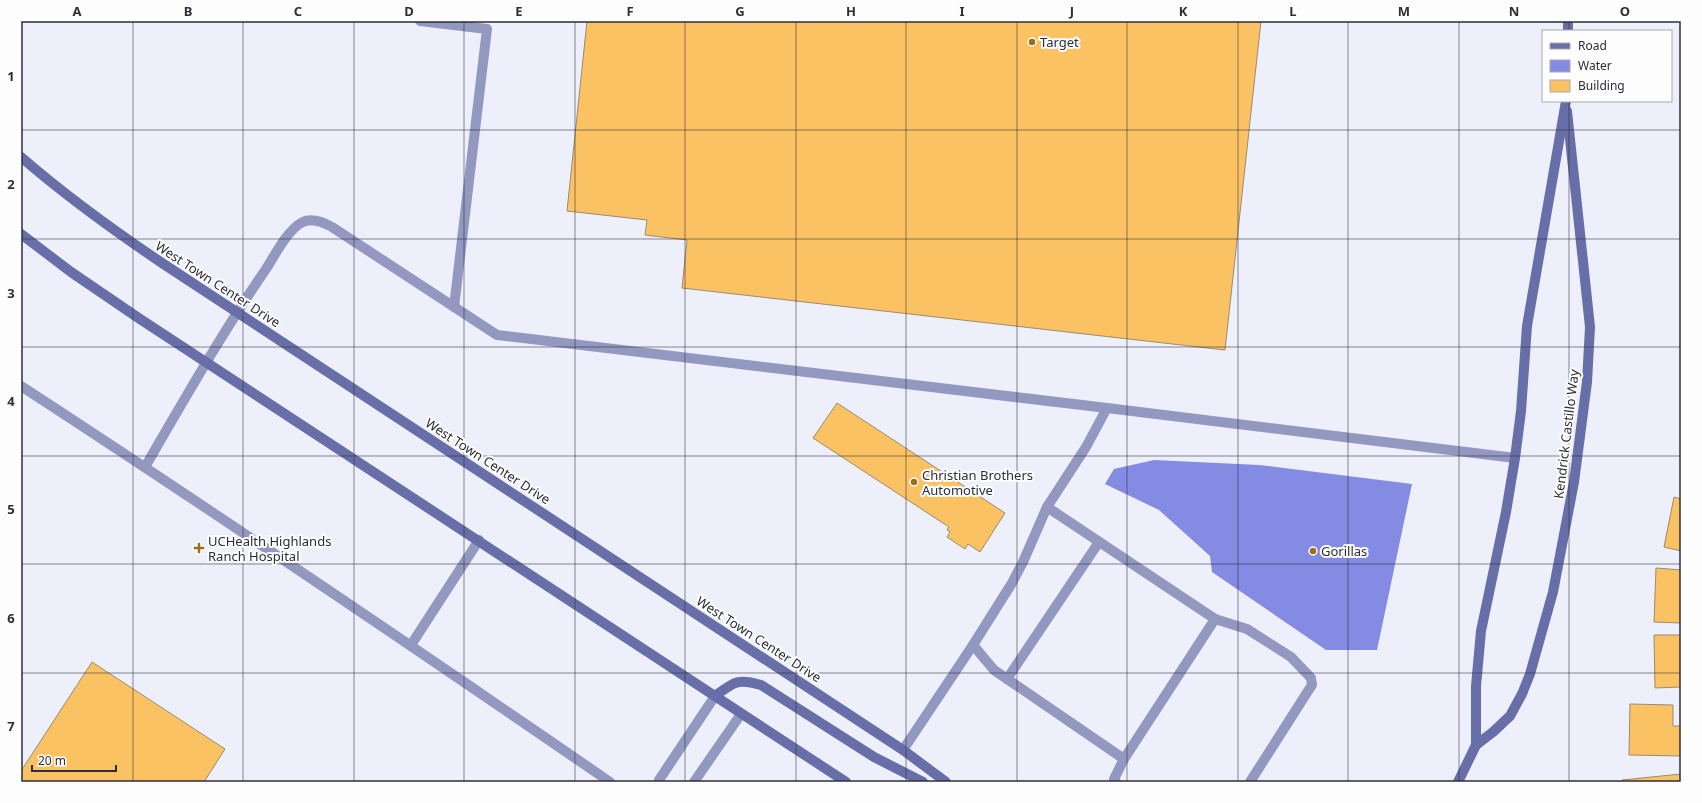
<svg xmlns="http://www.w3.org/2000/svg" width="1702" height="803" font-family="'Noto Sans',sans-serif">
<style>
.water{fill:#848be3}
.building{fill:#fac262;stroke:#9a8b74}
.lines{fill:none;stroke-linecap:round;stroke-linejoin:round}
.lane{stroke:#9398c0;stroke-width:10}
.street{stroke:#9398c0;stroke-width:10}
.secondary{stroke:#686ea7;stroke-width:10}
.grid{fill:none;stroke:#2c2e38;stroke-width:1;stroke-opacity:0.55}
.poi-dot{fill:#9a701e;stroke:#fdfdfd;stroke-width:1.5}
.labels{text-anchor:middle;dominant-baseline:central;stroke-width:4;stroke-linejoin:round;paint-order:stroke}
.poi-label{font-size:13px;fill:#2c2e38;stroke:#fdfdfd;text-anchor:start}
.street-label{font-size:13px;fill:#2c2e38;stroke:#fdfdfd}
.neatline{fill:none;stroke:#2c2e38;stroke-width:1.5}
.grid-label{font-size:13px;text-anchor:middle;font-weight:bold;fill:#2c2e38}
</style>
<rect width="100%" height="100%" fill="#edeffa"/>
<polygon class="water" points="1154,460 1259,465 1412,484 1377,650 1326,650 1212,572 1210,556 1159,510 1105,484 1114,469"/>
<g class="building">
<polygon points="587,21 1261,21 1225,350 682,288 687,240 645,235 647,220 567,211"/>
<polygon points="837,403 1005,513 980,552 968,544 965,549 947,537 950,532 947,530 949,527 813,438"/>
<polygon points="1674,497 1681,499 1681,551 1664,547"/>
<polygon points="1656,568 1681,570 1681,623 1654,622"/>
<polygon points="1654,635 1681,635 1681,687 1655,688"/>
<polygon points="92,662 225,749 204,782 21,782 21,771"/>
<polygon points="1630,704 1673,705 1673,726 1681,726 1681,756 1629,755"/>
<polygon points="1681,774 1681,782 1622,782 1622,780"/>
</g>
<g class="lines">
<g class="lane">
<polyline points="420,21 487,29 454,307"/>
<path d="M21 386C219 515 415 648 610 782"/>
<path d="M145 467C184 400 222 333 266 269 275 255 287 231 301 223 311 217 323 222 332 227L497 335 1107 408"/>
<polyline points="1047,507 1215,619 1247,629 1291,657 1311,678 1312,685 1308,691 1250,782"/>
<polyline points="411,645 479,540"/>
<polyline points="973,645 994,670 1124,759"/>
<polyline points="1007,679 1099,542"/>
<polyline points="659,782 659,780 715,696"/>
<polyline points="694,782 741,714"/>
<polyline points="1116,782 1114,779 1124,759 1215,619"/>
</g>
<polyline class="street" points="903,750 973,645 1012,583 1023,562 1047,507 1086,447 1107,408 1515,458"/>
<g class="secondary">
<polyline points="1568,31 1568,21"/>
<path d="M21 157C66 196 113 230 162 263L903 750 946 782"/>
<polyline points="21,234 71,272 140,319 846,782"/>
<path d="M715 696C734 682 737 678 761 685L874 757 923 782"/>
<polyline points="1476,745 1493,732 1510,716 1522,694 1530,674 1553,592 1574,482 1587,382 1590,327 1567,111"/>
<polyline points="1458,782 1476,745 1476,686 1481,631 1506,512 1515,458 1521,411 1527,326 1566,101"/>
</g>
</g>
<path class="grid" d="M133 21V782M243 21V782M354 21V782M464 21V782M575 21V782M685 21V782M796 21V782M906 21V782M1017 21V782M1127 21V782M1238 21V782M1348 21V782M1459 21V782M1569 21V31M1569 101V782M21 130H1681M21 239H1681M21 347H1681M21 456H1681M21 564H1681M21 673H1681"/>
<g class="poi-dot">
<circle cx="1032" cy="42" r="4"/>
<circle cx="914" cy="482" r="4"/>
<path d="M197 542h4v4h4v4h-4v4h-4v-4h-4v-4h4z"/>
<circle cx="1313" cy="551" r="4"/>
</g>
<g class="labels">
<g class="poi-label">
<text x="1040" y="42">Target</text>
<text x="922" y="475">Christian Brothers<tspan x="922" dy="15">Automotive</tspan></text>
<text x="208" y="541">UCHealth Highlands<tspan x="208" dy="15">Ranch Hospital</tspan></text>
<text x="1321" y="551">Gorillas</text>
</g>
<g class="street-label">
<text transform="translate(218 284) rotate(33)">West Town Center Drive</text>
<text transform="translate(1566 434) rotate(-83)">Kendrick Castillo Way</text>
<text transform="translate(488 461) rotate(33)">West Town Center Drive</text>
<text transform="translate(759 639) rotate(33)">West Town Center Drive</text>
</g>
</g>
<rect width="1702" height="803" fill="none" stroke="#fdfdfd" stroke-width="44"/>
<rect x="1542" y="30" width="130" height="72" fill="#fdfdfd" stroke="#a9aaae"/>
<rect x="1550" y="43" width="20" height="6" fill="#686ea7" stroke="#a9aaae"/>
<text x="1578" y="50" font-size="12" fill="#2c2e38">Road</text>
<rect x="1550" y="60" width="20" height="12" fill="#848be3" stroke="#a9aaae"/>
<text x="1578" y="70" font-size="12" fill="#2c2e38">Water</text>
<rect x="1550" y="80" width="20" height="12" fill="#fac262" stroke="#a9aaae"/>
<text x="1578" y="90" font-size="12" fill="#2c2e38">Building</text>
<path d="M32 765v6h84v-6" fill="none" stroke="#2c2e38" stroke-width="2"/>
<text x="38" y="765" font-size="12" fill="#2c2e38" stroke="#fdfdfd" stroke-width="3" paint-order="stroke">20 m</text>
<rect x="22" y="22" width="1658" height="759" class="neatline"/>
<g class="grid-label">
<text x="77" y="16">A</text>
<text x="188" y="16">B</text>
<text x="298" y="16">C</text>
<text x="409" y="16">D</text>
<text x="519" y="16">E</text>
<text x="630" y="16">F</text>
<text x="740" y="16">G</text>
<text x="851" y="16">H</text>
<text x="962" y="16">I</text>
<text x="1072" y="16">J</text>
<text x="1183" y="16">K</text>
<text x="1293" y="16">L</text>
<text x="1404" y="16">M</text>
<text x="1514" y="16">N</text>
<text x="1625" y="16">O</text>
<text x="11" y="81">1</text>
<text x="11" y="189">2</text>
<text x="11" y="298">3</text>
<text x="11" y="406">4</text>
<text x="11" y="514">5</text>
<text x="11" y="623">6</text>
<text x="11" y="731">7</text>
</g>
</svg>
